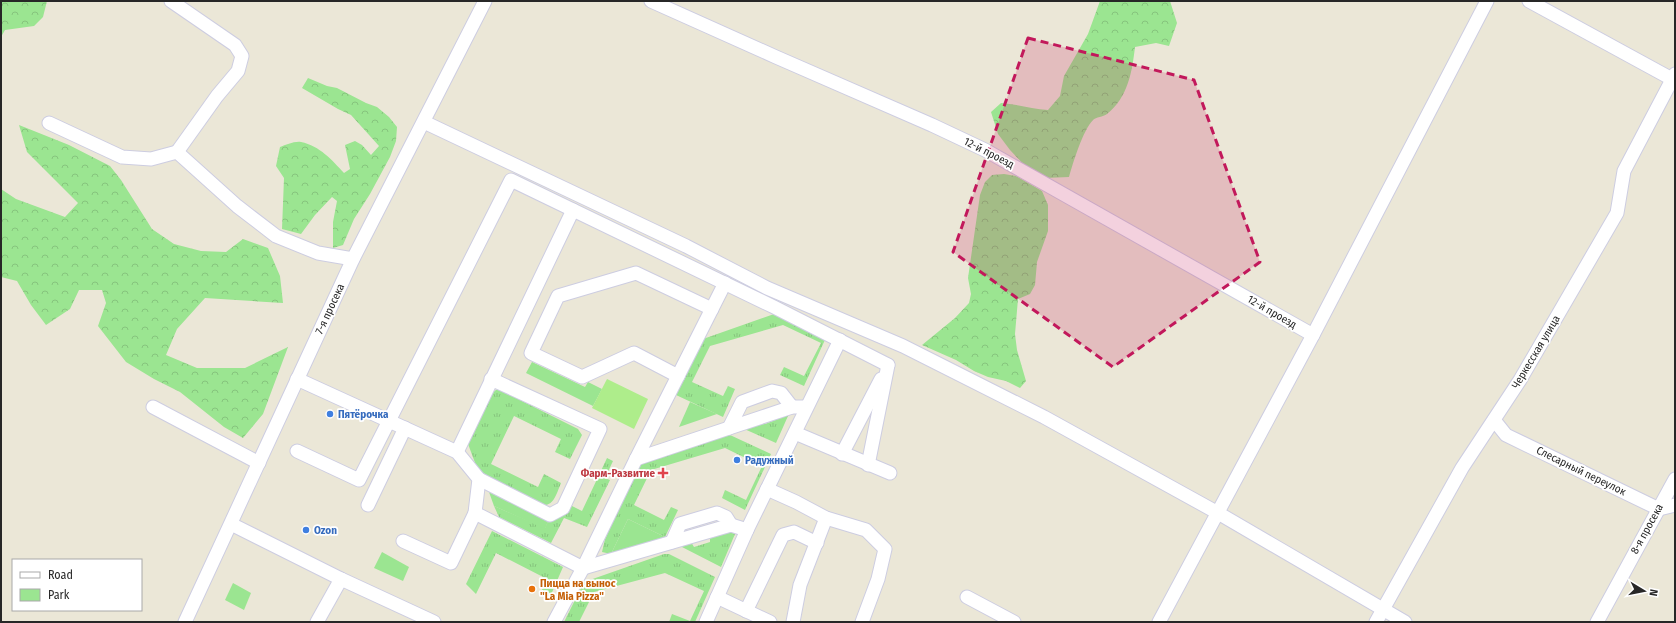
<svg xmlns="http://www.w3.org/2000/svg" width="1676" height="623" font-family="'Fira Sans Condensed',sans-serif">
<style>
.grass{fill:url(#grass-tufts)}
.forest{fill:url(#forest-crowns)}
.park{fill:#9be591}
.pitch{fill:#aeed8b}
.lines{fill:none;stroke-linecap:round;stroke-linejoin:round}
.minor-casing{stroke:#cdcde1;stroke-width:15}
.minor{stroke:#fff;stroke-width:13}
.marked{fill:#c2185b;fill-opacity:0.2;stroke:#c2185b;stroke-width:3;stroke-dasharray:8 5;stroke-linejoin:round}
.shop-dot{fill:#3f7fe0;stroke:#fff;stroke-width:1.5}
.health-dot{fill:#e0444e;stroke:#fff;stroke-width:1.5}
.food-dot{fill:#e8710a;stroke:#fff;stroke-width:1.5}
.labels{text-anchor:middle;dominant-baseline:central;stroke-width:3.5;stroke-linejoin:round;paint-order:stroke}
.street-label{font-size:11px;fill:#272727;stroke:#fff}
.shop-label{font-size:11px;font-weight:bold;fill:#366cbe;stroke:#fff;text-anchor:start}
.health-label{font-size:11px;font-weight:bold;fill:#be3a42;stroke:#fff;text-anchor:end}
.food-label{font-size:11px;font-weight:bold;fill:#c56008;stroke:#fff;text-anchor:start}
</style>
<defs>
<pattern id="grass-tufts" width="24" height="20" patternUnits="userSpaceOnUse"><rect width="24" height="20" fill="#9be591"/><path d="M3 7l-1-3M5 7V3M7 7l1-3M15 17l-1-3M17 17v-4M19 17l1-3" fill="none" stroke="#86c47d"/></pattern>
<pattern id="forest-crowns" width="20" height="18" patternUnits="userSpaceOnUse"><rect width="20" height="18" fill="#9be591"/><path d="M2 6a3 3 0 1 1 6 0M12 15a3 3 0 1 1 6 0" fill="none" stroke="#86c47d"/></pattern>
</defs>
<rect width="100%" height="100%" fill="#ebe7d7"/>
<g class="grass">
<polygon points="777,313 829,331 804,386 780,375 784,367 804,376 821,343 783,325 710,346 692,382 723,396 728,386 735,389 723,417 676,395 703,339"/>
<path d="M496 390H500L578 429 582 435 570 459 555 452 561 439 514 416 491 464 538 487 544 474 561 483C557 492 554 507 542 505L485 476 477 468 468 444 492 393Z"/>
<polygon points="788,413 788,416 776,443 742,428 762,421 765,424 780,418 780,414"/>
<polygon points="725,434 730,435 771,454 745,510 722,498 725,490 746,500 762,466 725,448 651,470 634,505 664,520 671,507 678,510 665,537 628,519 611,554 602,552 605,539 638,468 642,464"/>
<polygon points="607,458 613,461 605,478 610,480 587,527 564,518 551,543 499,517 494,506 545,528 549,519 570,505 582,511"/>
<polygon points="492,531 563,567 550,597 541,592 547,579 496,553 476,594 466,584"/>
<polygon points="730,531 735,534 721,567 680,546 691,542 694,547 710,542 710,536"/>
<polygon points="664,554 669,554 715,577 695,622 669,622 672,614 690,621 704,591 665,573 594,592 579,622 564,622 584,582"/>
</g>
<g class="forest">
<polygon points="1,1 47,1 43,17 34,26 5,30 1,37"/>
<path d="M1100 1H1170L1177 23 1169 46 1156 43 1135 47C1132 72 1128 97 1107 114 1103 117 1096 117 1093 120 1083 130 1073 163 1069 177L1045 178 1027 168 1010 150 998 134 991 112 1001 103C1017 104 1032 109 1048 110L1060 96 1064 76 1088 34Z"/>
<path d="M308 78 327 86 337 88 366 103 377 107 389 117 397 127 396 141 390 157 370 194 354 219 343 245 333 248V222L337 201 332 197 315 215 301 234 282 229 284 178 276 166 280 147C286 145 294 141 301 142 320 146 332 160 344 173L350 169 345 145 355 141 362 145 371 155 379 146 351 115 338 109 302 88Z"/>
<polygon points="19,125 69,145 110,166 121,180 152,229 174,244 201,251 226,252 243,239 268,248 280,276 283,303 205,298 177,329 166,355 197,368 245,368 288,347 263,414 243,438 224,427 180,392 154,379 126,362 98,326 106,303 102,290 79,290 70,309 46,325 31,305 17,281 1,277 1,189 16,199 65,217 78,203 27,152"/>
<polygon points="1004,174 1016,176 1042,191 1048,205 1048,231 1037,262 1035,285 1030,294 1018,299 1015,334 1017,350 1026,381 1020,388 1006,381 988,377 974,371 956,360 922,345 955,318 969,303 971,294 968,278 980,195 985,182 992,175"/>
</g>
<g class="park">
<polygon points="532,362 585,387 588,382 602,389 593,406 526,373"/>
<polygon points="690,402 717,414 679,427"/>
<polygon points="489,492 549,519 545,529 494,506"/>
<polygon points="628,519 665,537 611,554"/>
<polygon points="382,552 409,567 403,581 374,568"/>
<polygon points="233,583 251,593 244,610 225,600"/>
</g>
<polygon class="pitch" points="607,379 648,399 634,429 592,408"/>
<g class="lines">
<g class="minor-casing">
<g id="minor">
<polyline points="171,1 235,45 242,56 238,71 217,96 177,152"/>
<polyline points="651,1 776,57 932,125 985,150 1313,335"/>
<polyline points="1529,1 1672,79"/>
<polyline points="424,122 686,246 767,288 903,346 1044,417 1218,513 1405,622"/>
<polyline points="49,123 122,157 151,159 177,152 237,206 276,236 318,253 353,259"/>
<polyline points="678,376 634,353 582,377 531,353 558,296 636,273 712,309"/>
<polyline points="297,379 457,452 479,479 475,513 583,568 731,525 747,530"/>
<polyline points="153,407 259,463"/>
<polyline points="1494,420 1506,435 1659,509 1675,505"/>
<polyline points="729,428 742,402 772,391 781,393 792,407"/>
<polyline points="795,433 890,473"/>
<polyline points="297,451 359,480 511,180 573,210"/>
<polyline points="457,452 573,210 774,307 888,365"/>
<polyline points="842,454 881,379"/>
<polyline points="636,459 792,407 806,407"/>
<polyline points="868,465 888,365"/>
<polyline points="479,479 550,515 563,508 600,429 491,379"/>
<polyline points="767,489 796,502 826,518 866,530 885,549 878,579 862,622"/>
<polyline points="368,505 405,428"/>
<polyline points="231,524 341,579 434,622"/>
<polyline points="403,541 451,563 475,513"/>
<polyline points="672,542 680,524 717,513 726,517 731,525"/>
<polyline points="717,597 770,622"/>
<polyline points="967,597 1014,622"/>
<polyline points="746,611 783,535 794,532 817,543"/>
<polyline points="185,622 353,259 485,1"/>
<polyline points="317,622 341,579"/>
<polyline points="554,622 583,568 636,459 725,283"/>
<polyline points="706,622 747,530 840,340"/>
<polyline points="793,622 800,585 826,518"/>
<polyline points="1159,622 1313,335 1487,1"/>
<polyline points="1376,622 1462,468 1520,380 1617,213 1624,171 1675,74"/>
<polyline points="1597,622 1675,479"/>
</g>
</g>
<use href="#minor" class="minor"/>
</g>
<path class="marked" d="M1028 38 1194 80 1260 262 1113 367 953 252Z"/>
<g class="shop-dot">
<circle cx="330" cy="414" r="4"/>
<circle cx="737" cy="460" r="4"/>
<circle cx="306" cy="530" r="4"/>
</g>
<path class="health-dot" d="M661 467h4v4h4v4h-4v4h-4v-4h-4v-4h4z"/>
<circle class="food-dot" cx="532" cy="589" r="4"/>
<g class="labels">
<g class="street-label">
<text transform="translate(989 153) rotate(27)">12-й проезд</text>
<text transform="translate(330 309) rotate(-65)">7-я просека</text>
<text transform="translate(1272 312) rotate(30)">12-й проезд</text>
<text transform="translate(1536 352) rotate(-59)">Черкесская улица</text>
<text transform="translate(1581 471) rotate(26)">Слесарный переулок</text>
<text transform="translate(1647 529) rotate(-61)">8-я просека</text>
</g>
<g class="shop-label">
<text x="338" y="414">Пятёрочка</text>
<text x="745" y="460">Радужный</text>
<text x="314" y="530">Ozon</text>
</g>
<g class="health-label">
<text x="655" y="473">Фарм-Развитие</text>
</g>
<g class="food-label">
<text x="540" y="583">Пицца на вынос<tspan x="540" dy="13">"La Mia Pizza"</tspan></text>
</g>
</g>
<rect width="1676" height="623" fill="none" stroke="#272727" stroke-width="4"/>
<rect x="12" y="559" width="130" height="52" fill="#ffffff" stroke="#a9a9a9"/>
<rect x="20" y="572" width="20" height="6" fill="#ffffff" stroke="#a9a9a9"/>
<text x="48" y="579" font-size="12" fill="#272727">Road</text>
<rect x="20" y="589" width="20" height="12" fill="#9be591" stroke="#a9a9a9"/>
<text x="48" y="599" font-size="12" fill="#272727">Park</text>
<g transform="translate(1644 591) rotate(100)" stroke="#ffffff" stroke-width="3" paint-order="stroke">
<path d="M0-3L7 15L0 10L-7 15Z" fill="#272727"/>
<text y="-6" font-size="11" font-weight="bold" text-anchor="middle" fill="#272727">N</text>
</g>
</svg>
